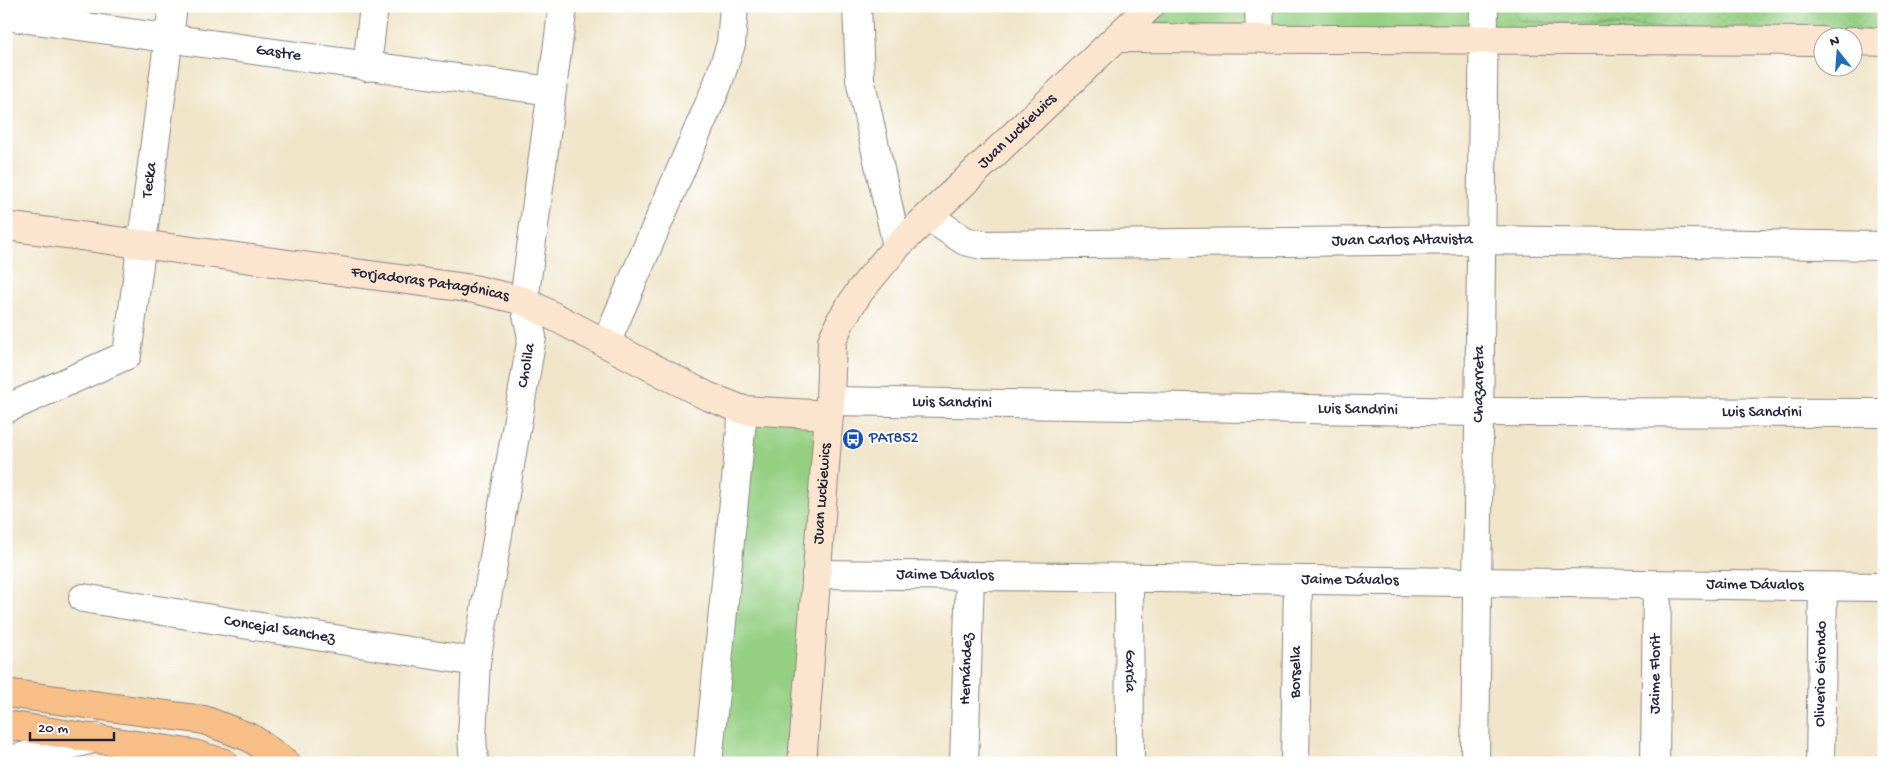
<svg xmlns="http://www.w3.org/2000/svg" width="1890" height="769" font-family="'Gochi Hand',sans-serif">
<style>
.grass{fill:#94cf82;stroke:#5b785e}
.park{fill:url(#park-dots);stroke:#5b785e}
.lines{fill:none;stroke-linecap:round;stroke-linejoin:round}
.street-casing{stroke:#898482;stroke-width:30}
.secondary-casing{stroke:#898482;stroke-width:30}
.primary-casing{stroke:#898482;stroke-width:30}
.street{stroke:#fff;stroke-width:28}
.secondary{stroke:#fce5cf;stroke-width:28}
.primary{stroke:#f7be88;stroke-width:28}
.labels{text-anchor:middle;dominant-baseline:central;stroke-width:4;stroke-linejoin:round;paint-order:stroke}
.street-label{font-size:16px;fill:#22223b;stroke:#fff}
.transit-label{font-size:16px;fill:#164399;stroke:#fff;text-anchor:start}
</style>
<defs>
<pattern id="park-dots" width="8" height="8" patternUnits="userSpaceOnUse" patternTransform="scale(1.25)"><rect width="8" height="8" fill="#94cf82"/><path d="M2 2h.1M6 6h.1" fill="none" stroke="#7fb171" stroke-width="1.8" stroke-linecap="round"/></pattern>
</defs>
<rect width="100%" height="100%" fill="#fff"/>
<filter id="ink" filterUnits="userSpaceOnUse"><feTurbulence type="fractalNoise" baseFrequency=".02" numOctaves="2"/><feDisplacementMap in="SourceGraphic" scale="10" xChannelSelector="R" yChannelSelector="G"/><feConvolveMatrix kernelMatrix="1 2 1 2 8 2 1 2 1" color-interpolation-filters="sRGB"/></filter>
<filter id="wash" filterUnits="userSpaceOnUse"><feTurbulence type="fractalNoise" baseFrequency=".0096" numOctaves="4" result="noise"/><feDisplacementMap in="SourceGraphic" scale="20" xChannelSelector="R" yChannelSelector="G"/><feGaussianBlur stdDeviation="1.12" result="paint"/><feColorMatrix in="noise" values="0 0 0 0 0 0 0 0 0 0 0 0 0 0 0 0 0 1.4 0 .05"/><feComposite in="paint" operator="in"/></filter>
<g filter="url(#wash)">
<rect width="100%" height="100%" fill="#f0e5c9"/>
<g class="grass">
<polygon points="1150,6 1884,6 1852,38 1117,38"/>
<polygon points="743,410 829,415 802,763 708,763"/>
</g>
<polygon class="park" points="1511,6 1884,6 1884,38 1519,21"/>
</g>
<g filter="url(#ink)">
<g class="lines">
<g class="street-casing">
<g id="street">
<polyline points="857,6 860,79 897,246"/>
<polyline points="1259,6 1260,38"/>
<path id="s1" d="M6 16 551 91"/>
<polyline points="367,67 374,6"/>
<path id="s2" d="M929 217 965 241 982 245 1481 240 1884 246"/>
<polyline points="606,343 717,86 731,44 734,6"/>
<path id="s3" d="M830 401 1478 412 1884 413"/>
<path id="s4" d="M6 409 127 355 173 6"/>
<path id="s5" d="M816 574 1884 587"/>
<path id="s6" d="M1129 579 1130 763"/>
<path id="s7" d="M83 598 476 662"/>
<polyline points="6,761 97,738"/>
<path id="s8" d="M474 763 472 737 476 662 532 337 524 301 563 6"/>
<polyline points="708,763 743,410"/>
<path id="s9" d="M964 763 970 577"/>
<path id="s10" d="M1295 763 1298 581"/>
<path id="s11" d="M1475 763 1484 6"/>
<path id="s12" d="M1655 763 1657 585"/>
<path id="s13" d="M1820 763 1823 587"/>
</g>
</g>
<g class="secondary-casing">
<g id="secondary">
<polyline points="1117,38 1822,41"/>
<polyline points="1852,41 1884,42"/>
<path id="s14" d="M6 226 474 289 524 301 707 396 743 410 829 415"/>
<path id="s15" d="M802 763 830 401 832 341 841 320 860 291 897 246 1150 6"/>
</g>
</g>
<g class="primary-casing">
<g id="primary">
<polyline points="6,693 204,720 251,738 286,763"/>
<polyline points="6,725 194,754 224,763"/>
</g>
</g>
<use href="#street" class="street"/>
<use href="#secondary" class="secondary"/>
<use href="#primary" class="primary"/>
</g>
</g>
<defs>
<g id="bus-disc" transform="scale(1.125)"><circle r="9.5" fill="#1a4fb4" stroke="#fff"/><path d="M-5-6H5V4H4V6H2V4H-2V6H-4V4H-5ZM-3.5-4V0h7V-4ZM-3.5 1.2v1.5H-2V1.2ZM2 1.2v1.5H3.5V1.2Z" fill="#fff"/></g>
</defs>
<g fill-rule="evenodd">
<use href="#bus-disc" x="853" y="439"/>
</g>
<g class="labels">
<g class="street-label">
<text stroke="none"><textPath href="#s1" startOffset="275">Gastre</textPath></text>
<text stroke="none"><textPath href="#s15" startOffset="705">Juan Luckiewics</textPath></text>
<text stroke="none"><textPath href="#s4" startOffset="309">Tecka</textPath></text>
<text stroke="none"><textPath href="#s2" startOffset="481">Juan Carlos Altavista</textPath></text>
<text stroke="none"><textPath href="#s14" startOffset="428">Forjadoras Patagónicas</textPath></text>
<text stroke="none"><textPath href="#s8" startOffset="402">Cholila</textPath></text>
<text stroke="none"><textPath href="#s11" startOffset="379">Chazarreta</textPath></text>
<text stroke="none"><textPath href="#s3" startOffset="122">Luis Sandrini</textPath></text>
<text stroke="none"><textPath href="#s3" startOffset="528">Luis Sandrini</textPath></text>
<text stroke="none"><textPath href="#s3" startOffset="932">Luis Sandrini</textPath></text>
<text stroke="none"><textPath href="#s15" startOffset="270">Juan Luckiewics</textPath></text>
<text stroke="none"><textPath href="#s5" startOffset="129">Jaime Dávalos</textPath></text>
<text stroke="none"><textPath href="#s5" startOffset="534">Jaime Dávalos</textPath></text>
<text stroke="none"><textPath href="#s5" startOffset="939">Jaime Dávalos</textPath></text>
<text stroke="none"><textPath href="#s7" startOffset="199">Concejal Sanchez</textPath></text>
<text stroke="none"><textPath href="#s9" startOffset="94">Hernández</textPath></text>
<text stroke="none"><textPath href="#s6" startOffset="92">García</textPath></text>
<text stroke="none"><textPath href="#s10" startOffset="91">Borsella</textPath></text>
<text stroke="none"><textPath href="#s12" startOffset="89">Jaime Florit</textPath></text>
<text stroke="none"><textPath href="#s13" startOffset="89">Oliverio Girondo</textPath></text>
</g>
<g class="transit-label">
<text x="869" y="439">PAT852</text>
</g>
</g>
<rect width="1890" height="769" fill="none" stroke="#fff" stroke-width="25"/>
<g transform="translate(1838 52) rotate(343)"><circle r="24" fill="#ffffff" stroke="#a7a7b1"/>
<path d="M0-4L9 19L0 12L-9 19Z" fill="#1f6fb2"/>
<text y="-8" font-size="14" font-weight="bold" text-anchor="middle" fill="#22223b">N</text>
</g>
<path d="M30 732v8h84v-8" fill="none" stroke="#22223b" stroke-width="2.5"/>
<text x="38" y="732" font-size="15" fill="#22223b" stroke="#ffffff" stroke-width="4" paint-order="stroke">20 m</text>
</svg>
